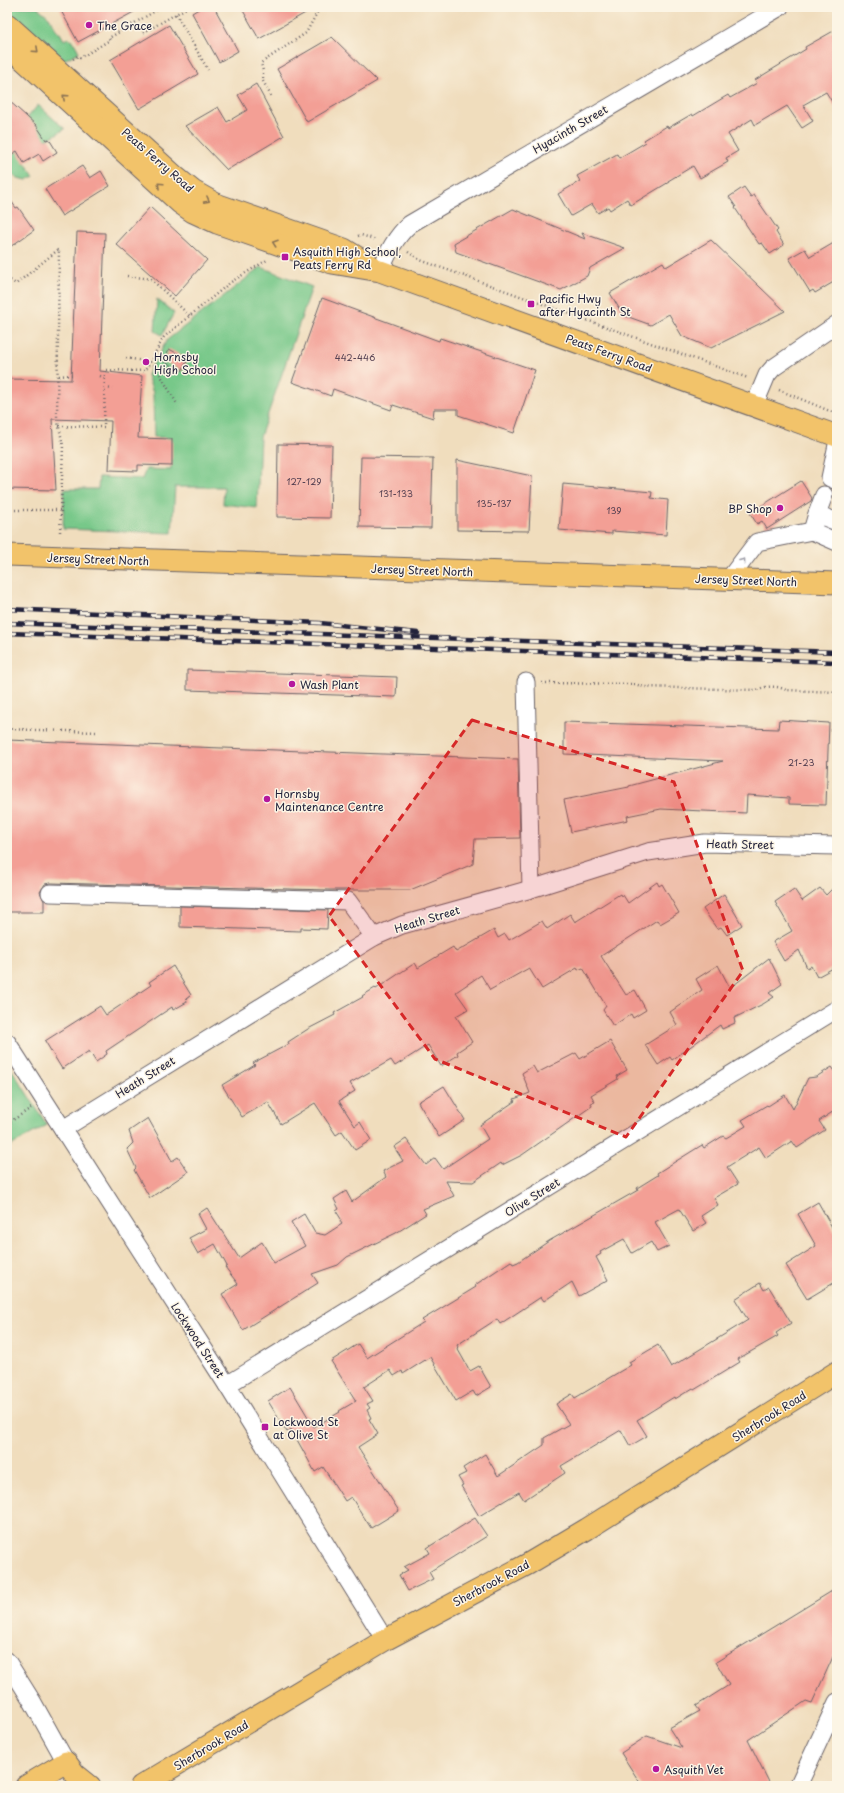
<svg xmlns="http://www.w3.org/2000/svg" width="844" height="1793" font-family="'Playpen Sans',sans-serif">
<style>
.green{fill:#77c889;stroke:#4c7562}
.building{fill:#f39f95}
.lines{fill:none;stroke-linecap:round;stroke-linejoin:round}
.minor-casing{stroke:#6a6368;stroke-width:19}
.major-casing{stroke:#6a6368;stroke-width:23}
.path{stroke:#6a6368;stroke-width:2.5;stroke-dasharray:1 3;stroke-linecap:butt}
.minor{stroke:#fff;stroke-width:17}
.major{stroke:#f2c36a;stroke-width:21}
.rail-casing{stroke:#22223b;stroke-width:4.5}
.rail{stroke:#fcf5e5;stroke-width:3;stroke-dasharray:9;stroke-linecap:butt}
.oneway{stroke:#8a7252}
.oneway2{stroke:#9c9ca7}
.marked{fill:#d62828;fill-opacity:0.2;stroke:#d62828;stroke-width:3;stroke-dasharray:8 5;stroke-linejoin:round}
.poi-dot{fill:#b5179e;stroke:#fcf5e5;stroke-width:1.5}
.labels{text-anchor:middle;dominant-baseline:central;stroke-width:3;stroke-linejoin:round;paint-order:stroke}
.number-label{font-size:9px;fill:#564152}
.poi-label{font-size:11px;fill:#22223b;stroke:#fcf5e5;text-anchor:start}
.street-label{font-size:11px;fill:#22223b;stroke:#fcf5e5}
</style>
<rect width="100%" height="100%" fill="#fcf5e5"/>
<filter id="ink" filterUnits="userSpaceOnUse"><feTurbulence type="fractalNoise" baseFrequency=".025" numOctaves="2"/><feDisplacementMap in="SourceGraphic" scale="8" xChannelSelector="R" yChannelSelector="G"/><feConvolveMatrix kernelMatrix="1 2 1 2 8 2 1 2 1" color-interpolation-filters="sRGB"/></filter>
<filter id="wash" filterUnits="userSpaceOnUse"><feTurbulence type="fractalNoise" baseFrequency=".012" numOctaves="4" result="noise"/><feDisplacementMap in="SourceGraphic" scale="16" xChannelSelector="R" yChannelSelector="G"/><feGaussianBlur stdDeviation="0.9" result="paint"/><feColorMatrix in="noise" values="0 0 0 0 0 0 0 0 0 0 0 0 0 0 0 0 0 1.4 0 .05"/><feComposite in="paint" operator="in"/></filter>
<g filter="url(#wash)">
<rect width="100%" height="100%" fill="#f0ddbd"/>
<g class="green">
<polygon points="9,7 37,7 49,17 58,33 60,33 64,40 68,38 75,44 79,52 64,60 13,15"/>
<polygon points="38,105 65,129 46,140 7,129 29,116"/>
<polygon points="17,151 34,176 27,180 18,178 7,170 7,154 9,156"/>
<polygon points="261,267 312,287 260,437 257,508 223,504 224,487 175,487 172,533 63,529 64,489 98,489 99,477 142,479 146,469 171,470 171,438 154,437 153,393 147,375 167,340"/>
<polygon points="157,299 174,313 162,335 155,331"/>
<polygon points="7,1062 47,1125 7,1148"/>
</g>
<g id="blocks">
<g class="building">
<polygon points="59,7 143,7 78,42"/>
<polygon points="202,7 214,7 238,51 219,62 192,13"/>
<polygon points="241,7 316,7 259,39"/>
<polygon points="169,25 198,74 139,109 110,60"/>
<polygon points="837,29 837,110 826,92 803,105 813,121 802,128 787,106 755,125 752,119 728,134 738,151 726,158 728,162 700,178 693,166 668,181 669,182 631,205 627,199 610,210 608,207 598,213 592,204 571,216 558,194 580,181 577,176 617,154 619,158 646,142 644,140 667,126 668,128 692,114 693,116 728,95 730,98 757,83 755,80 806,49 805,47"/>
<polygon points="332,37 377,81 307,122 277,69"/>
<polygon points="256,84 284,136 227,170 185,126 218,107 227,122 247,110 238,95"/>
<polygon points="7,99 36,125 46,140 49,139 57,152 43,161 39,154 24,163 17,151 7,157"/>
<polygon points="82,166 90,178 101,171 110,186 62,216 45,189"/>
<polygon points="744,187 751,197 754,195 778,230 776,232 784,245 770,254 762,243 759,244 735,208 736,207 729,197"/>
<polygon points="7,195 16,208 18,207 34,230 7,249"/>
<polygon points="150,207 207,260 175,296 116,244"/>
<polygon points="513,209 585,239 582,233 625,248 590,268 587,276 561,290 456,252 454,243"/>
<polygon points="77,232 105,233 100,371 142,376 138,438 172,439 172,466 138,465 138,471 109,470 111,421 52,419 56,490 7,489 7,379 71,380"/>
<polygon points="711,240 785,311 711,348 682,336 669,314 651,325 623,315 610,293 663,262 666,267"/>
<polygon points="837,241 837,280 815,293 813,290 810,292 789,258 805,249 810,257"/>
<polygon points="322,298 439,341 440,338 535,370 514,433 458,415 458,409 434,409 433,418 393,405 391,410 333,389 331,396 292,382"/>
<polygon points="169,349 188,359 182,371 163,361"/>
<polygon points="278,444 332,445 330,518 277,517"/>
<polygon points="361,457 433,458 431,528 359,527"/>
<polygon points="457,460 532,476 529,531 457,530"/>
<polygon points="801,481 812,498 811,501 767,529 762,521 757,524 750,513"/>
<polygon points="563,484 652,492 651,498 668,500 666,535 612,531 612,534 559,530"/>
<polygon points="187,670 397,677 396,697 187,690"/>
<polygon points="779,720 829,723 826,805 789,804 789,798 747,795 746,813 661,809 627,816 628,820 571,832 564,800 629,787 629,786 723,761 564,754 564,722 778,729"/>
<polygon points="7,740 518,759 520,838 475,839 473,864 410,890 329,890 50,883 45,884 40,892 44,901 44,912 7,912"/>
<polygon points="657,882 659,886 662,884 679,913 660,924 657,920 601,956 626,995 635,990 646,1010 633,1018 631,1014 613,1026 603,1010 606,1006 583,968 578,970 577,968 542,989 529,968 490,990 481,975 456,992 468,1009 456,1016 472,1042 457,1052 458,1055 441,1066 428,1045 395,1066 391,1060 350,1083 355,1091 339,1101 355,1126 360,1122 371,1140 355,1150 342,1131 336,1135 315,1103 281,1124 268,1102 242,1117 222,1085 255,1065 253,1063 289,1044 288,1042 308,1029 335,1015 334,1013 363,997 362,996 375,988 376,989 415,963 418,968 453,947 456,952 494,930 498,938 505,934 509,940 542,921 547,929 570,914 575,922 620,894 621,896 623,895 628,903"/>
<polygon points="837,884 837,966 817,977 811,966 807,968 799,950 784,961 773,942 792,931 775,902 794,889 802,901 820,888 826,895"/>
<polygon points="724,894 742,925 727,935 721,927 717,929 703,909"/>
<polygon points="180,906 328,910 327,929 301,928 301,931 180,927"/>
<polygon points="769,958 782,984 769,993 774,997 763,1004 734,1018 735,1023 722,1029 720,1025 672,1060 670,1057 658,1065 645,1045 677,1025 670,1012 702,990 696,979 718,965 730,988"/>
<polygon points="173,966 191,995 186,999 187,1002 173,1010 172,1007 106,1051 107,1054 96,1062 89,1051 62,1069 45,1041 100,1006 106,1015 151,985 149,982"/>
<polygon points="610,1041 627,1070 617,1076 618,1079 591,1095 595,1102 591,1103 592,1106 522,1155 502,1165 501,1163 473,1182 446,1181 454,1196 423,1209 426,1214 396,1233 347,1257 338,1265 312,1274 318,1283 243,1330 222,1294 238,1284 225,1267 227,1266 215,1244 198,1254 189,1238 206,1229 198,1214 207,1208 239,1258 262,1242 274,1263 305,1246 291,1222 304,1214 315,1233 325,1235 342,1224 340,1221 341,1219 336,1211 339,1209 334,1199 346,1191 352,1202 386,1177 383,1171 403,1161 394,1147 406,1139 426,1165 435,1158 443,1169 488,1139 480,1125 515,1101 514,1099 530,1093 522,1073 533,1066 537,1073 576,1053 580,1059"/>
<polygon points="832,1067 837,1074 837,1109 819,1121 825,1130 797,1148 792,1141 766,1158 759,1147 727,1167 738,1184 714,1198 718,1205 701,1216 706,1223 693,1231 679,1209 655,1222 669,1246 657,1252 651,1242 632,1253 624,1239 600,1252 601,1254 596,1257 608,1280 579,1296 572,1282 544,1301 541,1297 500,1324 497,1319 457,1345 458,1347 457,1348 470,1371 479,1366 491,1387 476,1396 473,1391 456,1401 430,1357 403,1374 402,1371 394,1376 390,1370 364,1387 373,1401 367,1404 370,1408 367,1410 371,1418 369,1419 378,1434 358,1447 399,1511 371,1528 351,1497 345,1501 323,1467 315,1472 291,1429 287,1432 268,1401 290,1387 314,1427 340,1412 339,1411 356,1401 331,1361 358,1344 367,1358 424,1322 422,1320 476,1287 475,1285 511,1261 513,1264 518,1262 549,1241 638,1190 637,1188 658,1175 657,1173 702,1145 704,1148 723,1136 726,1138 746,1126 742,1120 767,1105 768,1106 785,1095 793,1109 808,1078 816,1077"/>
<polygon points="444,1086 465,1120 439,1137 418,1102"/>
<polygon points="148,1118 172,1161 178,1157 188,1172 150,1198 134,1170 136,1168 127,1149 133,1143 129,1131"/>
<polygon points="818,1202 837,1236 837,1281 807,1299 786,1265 816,1246 798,1214"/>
<polygon points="760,1283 764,1290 769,1287 791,1323 776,1333 778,1336 738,1359 740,1362 694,1390 693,1388 675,1399 674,1397 637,1420 647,1436 630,1446 621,1430 561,1466 565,1473 524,1500 519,1492 479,1516 461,1486 463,1485 458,1477 466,1473 463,1468 485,1454 498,1476 544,1445 544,1438 569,1424 556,1404 572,1394 575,1398 631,1365 629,1362 658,1345 671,1367 748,1320 735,1299"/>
<polygon points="475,1518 487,1536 429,1572 433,1579 408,1591 399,1575 408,1570 404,1567 430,1553 427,1548"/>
<polygon points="837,1588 837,1648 812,1703 806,1701 748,1740 771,1786 642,1786 621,1753 647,1736 682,1748 669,1728 700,1711 696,1706 729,1685 716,1662"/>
</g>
</g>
</g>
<g filter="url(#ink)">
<use href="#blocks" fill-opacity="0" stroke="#6a6368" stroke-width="1"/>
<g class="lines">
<g class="minor-casing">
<g id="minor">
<path d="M380 271C388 253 395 237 410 224L780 7"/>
<polyline points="754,406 767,375 773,368 837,324"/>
<polyline points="837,445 830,478 837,481"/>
<polyline points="824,495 817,514 837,522"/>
<polyline points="817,514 812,531 837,542"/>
<polyline points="729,579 757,542 812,531"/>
<polyline points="526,682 531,889"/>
<polyline points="50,893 348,901 374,937"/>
<polyline points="7,1042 227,1385 385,1640"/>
<polyline points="63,1129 374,937 402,925 531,889 648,852 705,843 837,846"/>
<polyline points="227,1385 837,1009"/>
<polyline points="7,1661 32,1701 66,1762"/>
<polyline points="798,1786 837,1702"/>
</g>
</g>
<g class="major-casing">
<g id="major">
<polyline points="7,24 177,178 193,191 216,204 344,249 370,265"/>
<polyline points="7,45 180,203 193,212 217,223 332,263 380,271 837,436"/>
<polyline points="7,555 837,583"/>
<polyline points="26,1786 66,1762 75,1774 90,1786"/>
<polyline points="141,1786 385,1640 528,1564 587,1529 837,1372"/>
</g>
</g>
<g class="path">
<polyline points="176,14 208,70"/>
<polyline points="143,33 188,7"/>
<polyline points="73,59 78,56 80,58 110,40 109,38 162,7"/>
<polyline points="271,96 263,81 263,71 261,63 306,33 319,9"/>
<polyline points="358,236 361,235 377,240"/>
<polyline points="408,252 420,260 748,378"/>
<polyline points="127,276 151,279 190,316"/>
<polyline points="7,278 16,284 59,249"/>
<polyline points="126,358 150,362 157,369 177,404"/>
<polyline points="59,376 72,375"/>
<polyline points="100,376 105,378"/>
<polyline points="105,388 113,389"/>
<polyline points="779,390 837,414"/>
<polyline points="59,426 104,427 105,370 145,371 164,337 231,282 267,260"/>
<polyline points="7,510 61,510 63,445 57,418 59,249"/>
<polyline points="60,532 61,510"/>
<path d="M542 683 635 684 644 687 757 690C765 685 779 686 786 690L837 692"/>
<polyline points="7,729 97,732"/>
<polyline points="7,1124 31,1108"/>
</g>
<use href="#minor" class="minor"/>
<use href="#major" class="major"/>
<g class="rail-casing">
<g id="rail">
<polyline points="7,609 320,623 418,633"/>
<polyline points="7,623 837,652"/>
<polyline points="7,633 837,662"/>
</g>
</g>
<use href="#rail" class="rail"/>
</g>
<defs><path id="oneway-chevron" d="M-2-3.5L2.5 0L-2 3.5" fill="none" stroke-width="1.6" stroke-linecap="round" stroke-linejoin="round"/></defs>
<g class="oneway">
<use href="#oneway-chevron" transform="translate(36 50) rotate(42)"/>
<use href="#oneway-chevron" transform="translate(65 97) rotate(-138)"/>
<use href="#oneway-chevron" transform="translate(160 185) rotate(-137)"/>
<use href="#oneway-chevron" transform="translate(207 200) rotate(28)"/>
<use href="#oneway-chevron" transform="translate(275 243) rotate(-161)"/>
</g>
<use class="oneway2" href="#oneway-chevron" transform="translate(743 561) rotate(-53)"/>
</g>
<path class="marked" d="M472 720 674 782 743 971 626 1137 435 1059 329 916Z"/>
<g class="poi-dot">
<circle cx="89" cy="25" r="4"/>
<rect x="281" y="253" width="8" height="8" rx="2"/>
<rect x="527" y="300" width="8" height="8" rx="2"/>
<circle cx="146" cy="362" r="4"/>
<circle cx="780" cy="508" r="4"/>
<circle cx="292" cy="684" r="4"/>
<circle cx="267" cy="799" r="4"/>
<rect x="261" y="1423" width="8" height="8" rx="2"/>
<circle cx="656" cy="1769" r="4"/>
</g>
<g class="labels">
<g class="number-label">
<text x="355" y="357">442-446</text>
<text x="304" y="481">127-129</text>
<text x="396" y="493">131-133</text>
<text x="494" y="503">135-137</text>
<text x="614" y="510">139</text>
<text x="801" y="762">21-23</text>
</g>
<g class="poi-label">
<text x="97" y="25">The Grace</text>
<text x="293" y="251">Asquith High School,<tspan x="293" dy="13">Peats Ferry Rd</tspan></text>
<text x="539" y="298">Pacific Hwy<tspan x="539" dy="13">after Hyacinth St</tspan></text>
<text x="154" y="356">Hornsby<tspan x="154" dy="13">High School</tspan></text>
<text x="772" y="508" text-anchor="end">BP Shop</text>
<text x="300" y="684">Wash Plant</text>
<text x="275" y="793">Hornsby<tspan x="275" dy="13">Maintenance Centre</tspan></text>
<text x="273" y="1421">Lockwood St<tspan x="273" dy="13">at Olive St</tspan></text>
<text x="664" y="1769">Asquith Vet</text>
</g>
<g class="street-label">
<text transform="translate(570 129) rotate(-30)">Hyacinth Street</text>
<text transform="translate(158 160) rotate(41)">Peats Ferry Road</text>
<text transform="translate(609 353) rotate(20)">Peats Ferry Road</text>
<text transform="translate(98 559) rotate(2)">Jersey Street North</text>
<text transform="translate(422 570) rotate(2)">Jersey Street North</text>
<text transform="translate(746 580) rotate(2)">Jersey Street North</text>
<text transform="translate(740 844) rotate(1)">Heath Street</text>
<text transform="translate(427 919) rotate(-17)">Heath Street</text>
<text transform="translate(145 1077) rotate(-32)">Heath Street</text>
<text transform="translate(532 1197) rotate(-32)">Olive Street</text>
<text transform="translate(198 1340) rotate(57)">Lockwood Street</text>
<text transform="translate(769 1416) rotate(-32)">Sherbrook Road</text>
<text transform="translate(491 1583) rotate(-28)">Sherbrook Road</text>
<text transform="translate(211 1745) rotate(-31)">Sherbrook Road</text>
</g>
</g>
<rect width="844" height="1793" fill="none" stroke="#fcf5e5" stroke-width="24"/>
</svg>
